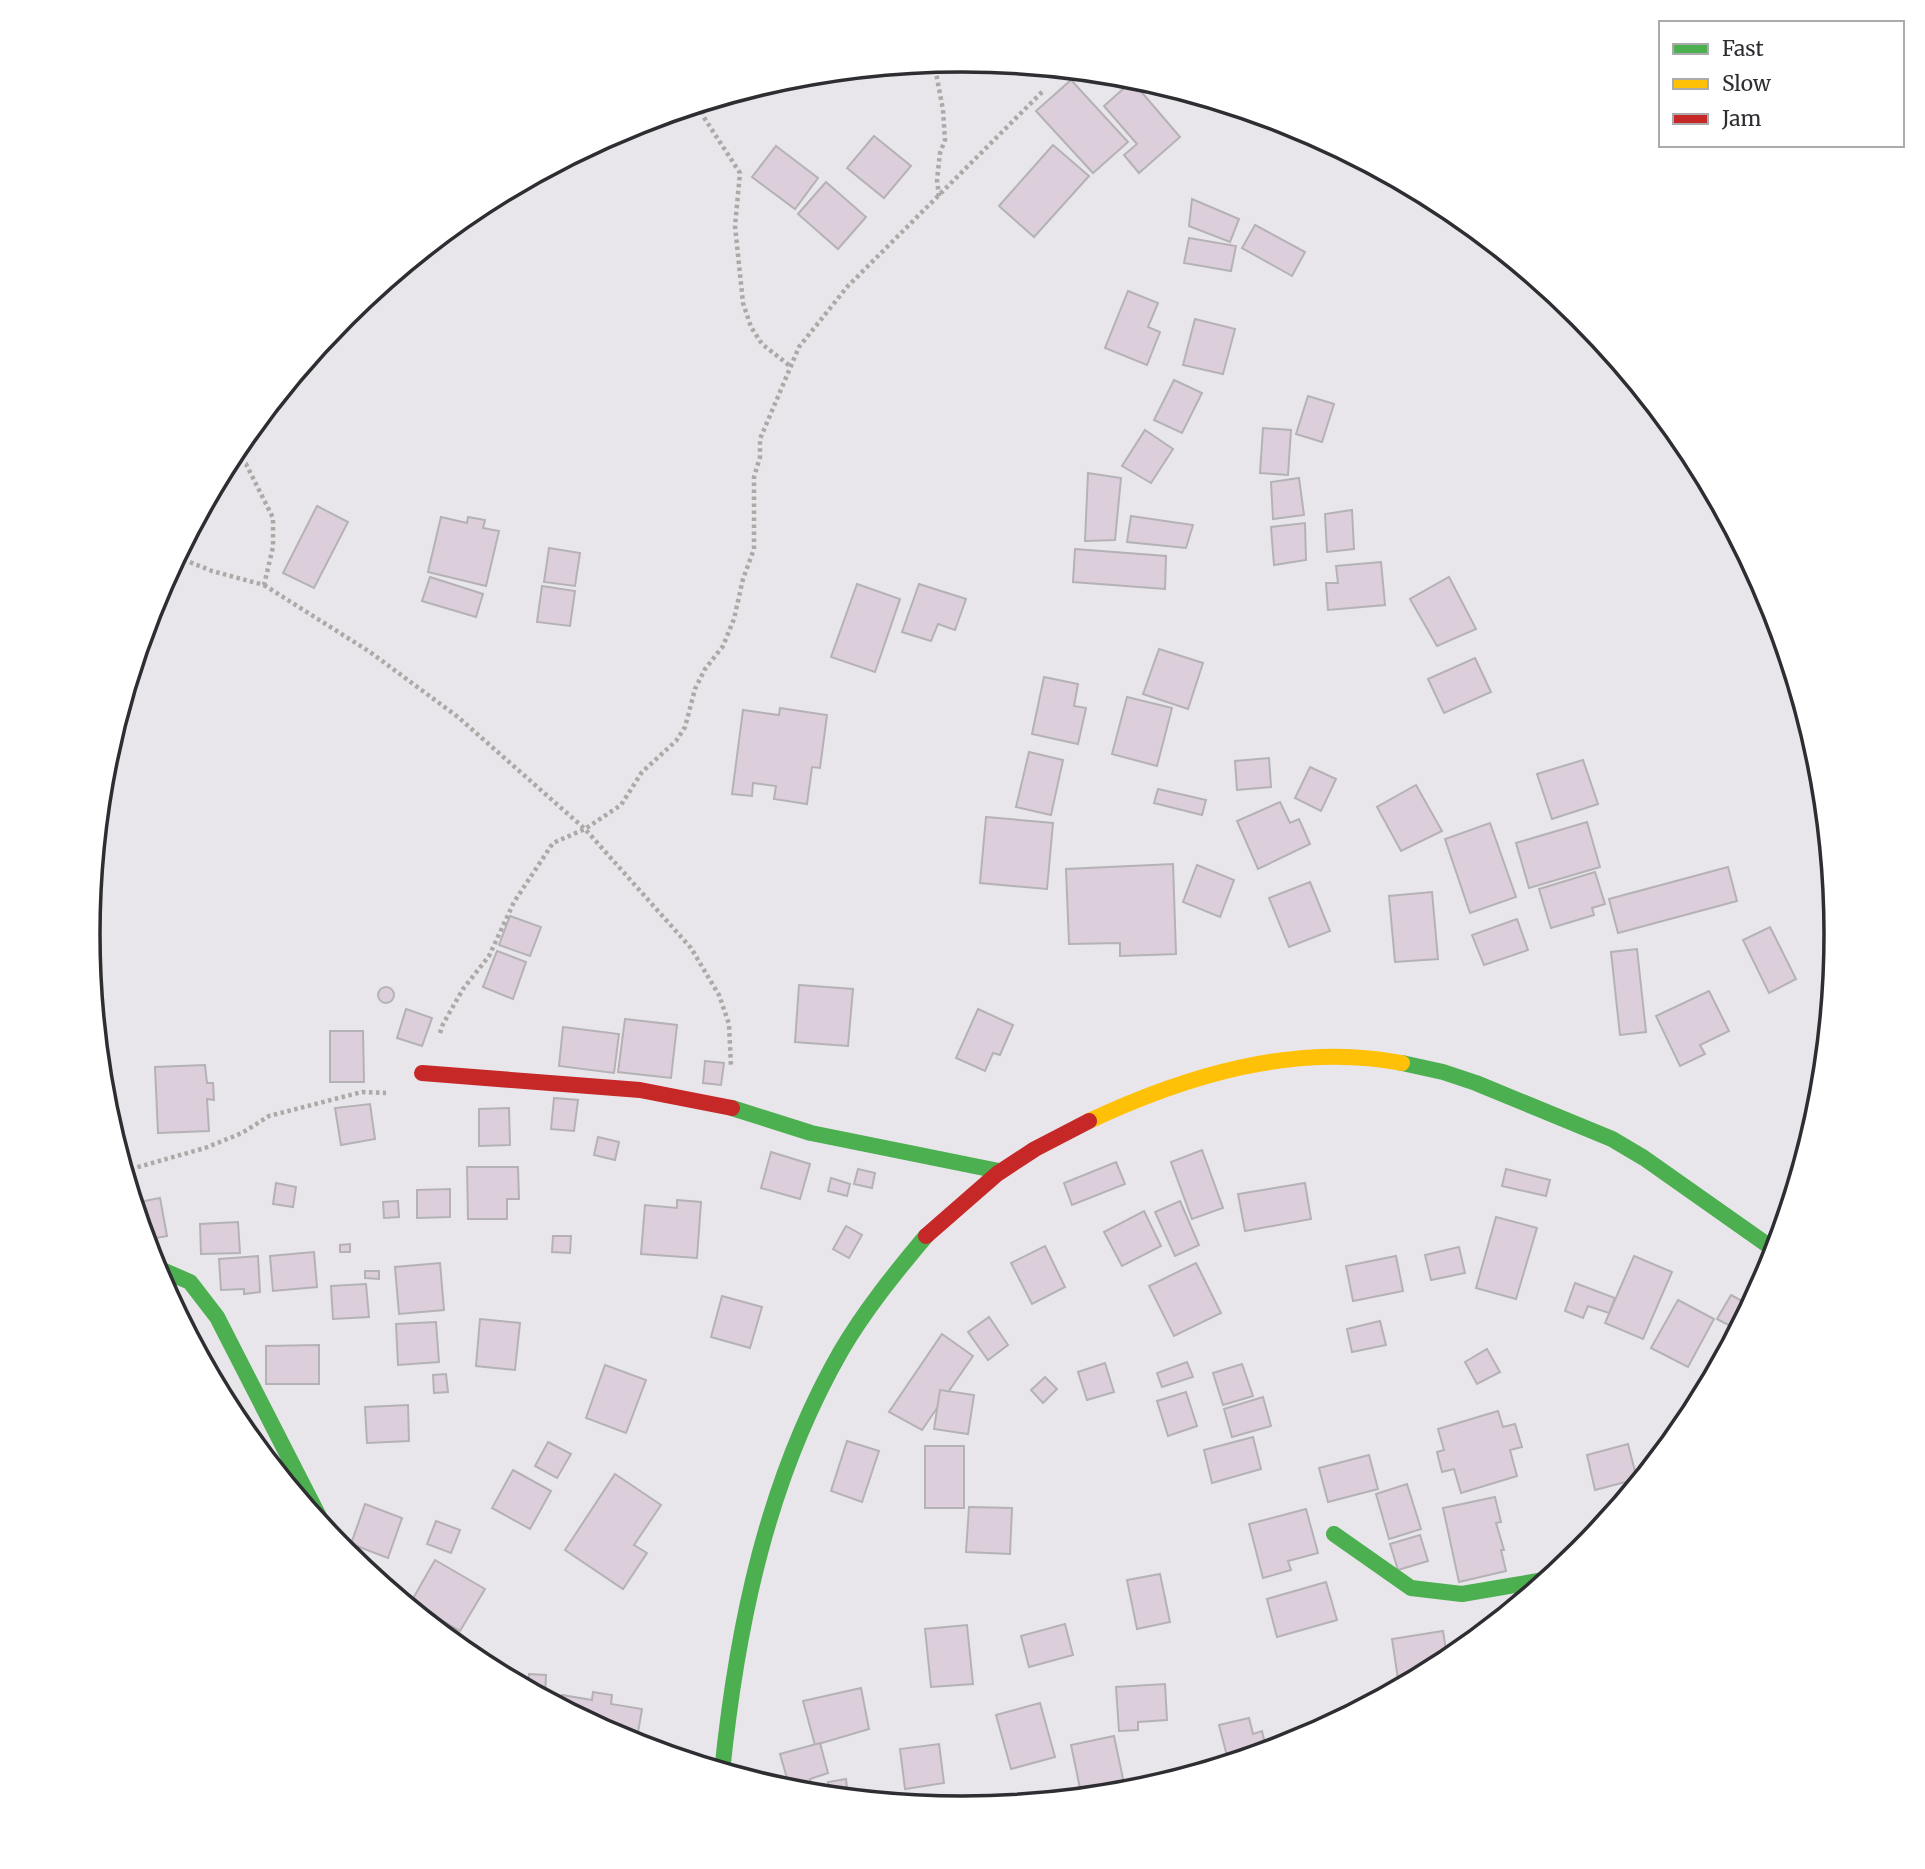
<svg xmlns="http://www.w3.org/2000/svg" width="1925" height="1869" font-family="Merriweather,serif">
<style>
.building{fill:#dccfdb;stroke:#b5b2b6;stroke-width:2}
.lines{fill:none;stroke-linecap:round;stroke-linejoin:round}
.path{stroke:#aca9a6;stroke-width:4.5;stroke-dasharray:3.5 3.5;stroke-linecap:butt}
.fast{stroke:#4caf50;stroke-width:16}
.slow{stroke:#ffc107;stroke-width:16}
.jam{stroke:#c62828;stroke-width:16}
.rim{fill:none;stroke:#2e2d31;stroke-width:3.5}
</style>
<rect width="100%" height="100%" fill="#e8e5eb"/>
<g class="building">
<polygon points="1071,80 1128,142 1093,173 1036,111"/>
<polygon points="1132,81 1180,137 1139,173 1124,155 1137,144 1104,106"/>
<polygon points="874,136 911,166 884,198 847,168"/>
<polygon points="1053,145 1089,176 1034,237 999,206"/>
<polygon points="776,146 818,178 795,209 752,177"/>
<polygon points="826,182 866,217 838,249 798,214"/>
<polygon points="1192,199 1239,219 1230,242 1189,226"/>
<polygon points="1255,225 1305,252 1292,276 1242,248"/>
<polygon points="1189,238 1236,246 1231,271 1184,263"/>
<polygon points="1128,291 1158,303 1148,327 1160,332 1147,365 1105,348"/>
<polygon points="1195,319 1235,329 1223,374 1183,365"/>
<polygon points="1174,380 1202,393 1182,433 1154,420"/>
<polygon points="1308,396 1334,404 1322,442 1296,434"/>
<polygon points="1263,428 1291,430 1288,475 1260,473"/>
<polygon points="1145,430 1173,449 1151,483 1122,466"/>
<polygon points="1088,473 1121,478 1115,540 1085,541"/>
<polygon points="1299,478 1304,515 1273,519 1271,482"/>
<polygon points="317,506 348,522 314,588 283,573"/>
<polygon points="1352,510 1354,549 1327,552 1325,514"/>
<polygon points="1131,516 1193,525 1186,548 1127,542"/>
<polygon points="441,517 467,523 468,517 485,520 483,528 499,531 486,586 428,572"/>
<polygon points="1305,523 1306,560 1274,565 1271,527"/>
<polygon points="549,548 580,553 575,586 544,582"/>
<polygon points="1075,549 1166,556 1165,589 1073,582"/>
<polygon points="1381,562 1385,605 1328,610 1326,583 1338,583 1336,566"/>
<polygon points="430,577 483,594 476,617 422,601"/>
<polygon points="1449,577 1476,629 1437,646 1410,599"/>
<polygon points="857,584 900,599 875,672 831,657"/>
<polygon points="919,584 966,599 955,630 938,624 931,641 902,632"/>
<polygon points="542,586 575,591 570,626 537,622"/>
<polygon points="1159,649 1203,663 1188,709 1143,694"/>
<polygon points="1475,658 1491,692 1444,713 1428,679"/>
<polygon points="1044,677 1078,684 1074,706 1086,708 1078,744 1032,734"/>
<polygon points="1127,697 1172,708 1157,766 1112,754"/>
<polygon points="780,708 827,715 820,768 812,767 807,804 774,799 776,786 753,783 752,796 732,794 743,710 779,715"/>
<polygon points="1029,752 1063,760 1051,815 1016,807"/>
<polygon points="1269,758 1271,787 1237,790 1235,761"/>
<polygon points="1583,760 1598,804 1552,819 1537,774"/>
<polygon points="1310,767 1336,779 1321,811 1295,798"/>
<polygon points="1416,785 1442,831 1401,851 1377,807"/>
<polygon points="1158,789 1206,800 1202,815 1154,803"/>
<polygon points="1280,802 1290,823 1299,819 1310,844 1258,869 1237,821"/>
<polygon points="986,817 1053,823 1047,889 980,883"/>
<polygon points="1587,822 1600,867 1529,888 1516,843"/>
<polygon points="1490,823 1516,897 1470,913 1445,839"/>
<polygon points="1173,864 1176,954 1120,956 1120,943 1069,944 1066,869"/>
<polygon points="1197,865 1234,880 1220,917 1183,902"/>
<polygon points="1728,867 1737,901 1618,933 1609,899"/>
<polygon points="1595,872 1605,904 1592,908 1594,915 1551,928 1539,889"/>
<polygon points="1310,882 1330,931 1289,947 1269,898"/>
<polygon points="1432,892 1438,959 1395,962 1389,896"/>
<polygon points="510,916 541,927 530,956 499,945"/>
<polygon points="1517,919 1528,950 1484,965 1472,935"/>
<polygon points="1770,927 1796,979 1769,993 1743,940"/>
<polygon points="1637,949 1646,1032 1620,1035 1611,952"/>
<polygon points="497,951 526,962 513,999 483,987"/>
<polygon points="799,985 853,989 848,1046 795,1042"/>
<circle cx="386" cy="995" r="8"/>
<polygon points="1709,991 1729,1031 1700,1045 1705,1054 1680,1066 1656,1016"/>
<polygon points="406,1009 432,1018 422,1046 397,1038"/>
<polygon points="978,1009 1013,1025 1000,1055 993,1053 985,1071 956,1058"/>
<polygon points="625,1019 677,1025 671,1078 618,1072"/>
<polygon points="563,1027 619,1034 614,1073 559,1066"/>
<polygon points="330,1031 363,1031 364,1082 330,1082"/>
<polygon points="705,1061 724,1063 721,1085 703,1083"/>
<polygon points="205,1065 207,1083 213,1083 214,1100 207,1099 209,1131 158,1133 155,1067"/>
<polygon points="554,1098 578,1100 574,1131 551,1129"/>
<polygon points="370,1104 375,1139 341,1145 335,1108"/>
<polygon points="509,1108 510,1145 479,1146 479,1109"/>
<polygon points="598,1137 619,1142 615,1160 594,1155"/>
<polygon points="1202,1150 1223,1208 1192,1219 1171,1162"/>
<polygon points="771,1152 810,1164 800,1199 761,1188"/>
<polygon points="1116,1162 1125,1184 1072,1205 1064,1183"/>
<polygon points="467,1167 518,1167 519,1199 507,1199 507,1219 468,1219"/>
<polygon points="858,1169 875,1173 872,1188 854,1184"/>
<polygon points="1506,1169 1550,1180 1546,1196 1502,1186"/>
<polygon points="831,1178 850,1184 847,1196 828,1191"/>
<polygon points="276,1183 296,1187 293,1207 273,1204"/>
<polygon points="1305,1183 1311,1219 1245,1231 1238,1194"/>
<polygon points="450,1189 450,1217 417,1218 417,1190"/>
<polygon points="160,1198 167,1236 145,1240 134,1203"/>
<polygon points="677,1200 701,1202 697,1258 641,1254 645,1205 677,1208"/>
<polygon points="398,1201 399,1217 384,1218 383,1202"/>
<polygon points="1180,1201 1199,1245 1175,1256 1155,1212"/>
<polygon points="1144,1211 1161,1246 1122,1266 1104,1232"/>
<polygon points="1496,1217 1537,1228 1516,1299 1476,1288"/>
<polygon points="238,1222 240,1253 201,1254 200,1224"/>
<polygon points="846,1226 862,1235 849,1258 833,1249"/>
<polygon points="553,1236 571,1236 570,1253 552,1252"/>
<polygon points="350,1244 350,1252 340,1252 340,1245"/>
<polygon points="1045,1246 1065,1287 1032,1304 1011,1263"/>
<polygon points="1459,1247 1465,1273 1431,1280 1425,1255"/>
<polygon points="314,1252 317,1287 273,1291 270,1256"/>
<polygon points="258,1256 260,1292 244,1294 244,1289 221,1290 219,1259"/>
<polygon points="1396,1256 1403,1291 1353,1301 1346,1266"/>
<polygon points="1634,1256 1672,1272 1643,1339 1605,1323"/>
<polygon points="440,1263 444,1310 399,1314 395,1267"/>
<polygon points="1196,1263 1221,1313 1174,1336 1149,1286"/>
<polygon points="365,1271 379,1271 379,1279 365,1278"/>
<polygon points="1575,1283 1615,1298 1609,1313 1588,1306 1583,1318 1565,1311"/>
<polygon points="366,1284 369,1317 333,1319 331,1286"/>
<polygon points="1731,1295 1751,1306 1738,1330 1717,1319"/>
<polygon points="722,1296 762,1307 750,1348 711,1337"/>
<polygon points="1678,1300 1714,1319 1688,1367 1651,1348"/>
<polygon points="989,1317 1008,1345 988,1360 968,1332"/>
<polygon points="480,1319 520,1323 515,1370 476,1366"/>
<polygon points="1380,1321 1386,1345 1352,1352 1347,1329"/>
<polygon points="436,1322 439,1362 398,1365 396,1324"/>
<polygon points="942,1334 973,1356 922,1430 889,1412"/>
<polygon points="319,1345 319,1384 266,1384 266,1346"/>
<polygon points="1487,1349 1500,1372 1477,1384 1465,1362"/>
<polygon points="1187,1362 1193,1377 1162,1387 1157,1373"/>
<polygon points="1105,1363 1114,1392 1087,1400 1078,1372"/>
<polygon points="1242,1364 1253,1396 1223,1405 1213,1373"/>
<polygon points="605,1365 646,1380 626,1433 586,1418"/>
<polygon points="446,1374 448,1392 434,1393 433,1375"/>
<polygon points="1045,1377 1057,1389 1043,1403 1031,1390"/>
<polygon points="940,1390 974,1395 968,1434 934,1429"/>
<polygon points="1186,1392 1197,1426 1168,1436 1157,1401"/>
<polygon points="1263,1397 1271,1426 1232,1437 1224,1409"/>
<polygon points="408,1405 409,1441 367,1443 365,1407"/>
<polygon points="1498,1411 1503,1427 1515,1424 1522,1447 1510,1450 1517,1476 1461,1493 1454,1469 1442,1472 1437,1452 1444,1450 1438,1429"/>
<polygon points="1253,1437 1261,1469 1212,1483 1204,1450"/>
<polygon points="847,1441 879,1451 862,1502 831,1491"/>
<polygon points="548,1442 571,1454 557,1478 535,1466"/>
<polygon points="1628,1444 1637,1479 1595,1490 1587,1455"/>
<rect x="925" y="1446" width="39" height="62"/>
<polygon points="1369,1455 1378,1489 1328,1502 1319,1468"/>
<polygon points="513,1470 551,1491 530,1529 492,1508"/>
<polygon points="615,1474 661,1505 634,1545 647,1553 623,1589 565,1550"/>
<polygon points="1407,1484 1421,1529 1389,1539 1376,1494"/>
<polygon points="1495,1497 1501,1522 1496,1523 1504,1550 1501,1550 1506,1571 1459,1582 1443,1508"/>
<polygon points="365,1504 402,1518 388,1558 351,1544"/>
<polygon points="969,1507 1012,1508 1010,1554 966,1552"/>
<polygon points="1306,1509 1318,1553 1288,1561 1291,1570 1263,1578 1249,1524"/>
<polygon points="436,1521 460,1530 451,1553 427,1544"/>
<polygon points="1420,1535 1428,1561 1398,1570 1390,1544"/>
<polygon points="435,1560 485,1589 460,1631 411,1602"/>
<polygon points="1160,1574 1170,1622 1137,1629 1127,1580"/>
<polygon points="1326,1582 1337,1620 1277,1637 1267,1599"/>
<polygon points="1065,1624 1073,1655 1029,1667 1021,1636"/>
<polygon points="967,1625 973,1684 931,1687 925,1629"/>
<polygon points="1443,1631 1448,1662 1423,1676 1398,1679 1392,1639"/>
<polygon points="529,1674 546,1675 545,1697 528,1690"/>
<polygon points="1165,1684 1167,1720 1138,1722 1138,1730 1119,1731 1116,1687"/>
<polygon points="861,1688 869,1729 815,1745 803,1701"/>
<polygon points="593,1692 612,1695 611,1704 642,1709 637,1738 627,1736 626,1742 560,1707 562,1695 592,1700"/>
<polygon points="1040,1703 1055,1757 1011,1769 996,1715"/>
<polygon points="1249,1718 1253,1734 1262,1731 1267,1752 1229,1764 1219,1725"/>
<polygon points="1114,1736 1126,1793 1082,1798 1071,1745"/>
<polygon points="820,1743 828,1773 810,1779 813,1792 806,1794 791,1792 780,1754"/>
<polygon points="939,1744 944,1783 905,1789 900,1749"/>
<polygon points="846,1779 848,1798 830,1796 828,1782"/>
</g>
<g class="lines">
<g class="path">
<polyline points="934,62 943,110 945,140 940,153 937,180 939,196"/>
<polyline points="701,104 703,116 740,173 735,226 743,303 751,327 762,344 790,366"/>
<polyline points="177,557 212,571 264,585 273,547 273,518 246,464 232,455"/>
<polyline points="264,585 370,652 458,717 585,829 691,948 719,995 729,1024 731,1067"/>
<polyline points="440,1033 443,1024 463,989 489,956 514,902 553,843 585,829 621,805 642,772 676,741 685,727 695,689 705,669 723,646 734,619 743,579 754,549 754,477 760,457 760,439 799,347 847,287 1043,91"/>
<polyline points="124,1171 205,1148 242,1133 269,1116 362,1092 386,1093"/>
</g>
<g class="fast">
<polyline points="1402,1063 1443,1072 1476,1083 1612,1139 1644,1158 1776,1251"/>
<polyline points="732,1108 811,1133 999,1171"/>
<polyline points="153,1266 190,1282 217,1317 329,1536"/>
<polyline points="1334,1534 1411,1588 1462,1594 1550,1579"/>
<path d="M722 1772C737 1626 767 1480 841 1351 865 1310 895 1273 926 1236"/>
</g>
<path class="slow" d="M1089 1121C1185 1076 1295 1042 1402 1063"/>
<g class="jam">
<polyline points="422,1073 640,1090 732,1108"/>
<polyline points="926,1236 997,1174 1035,1149 1089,1121"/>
</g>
</g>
<path d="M0 0H1925V1869H0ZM100 934a862 862 0 1 1 1724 0a862 862 0 1 1-1724 0Z" fill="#fff" fill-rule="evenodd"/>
<path class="rim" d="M100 934a862 862 0 1 1 1724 0a862 862 0 1 1-1724 0Z"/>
<rect x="1659" y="21" width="245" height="126" fill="#ffffff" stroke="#ababad" stroke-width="2"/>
<rect x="1673" y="44" width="35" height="10" fill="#4caf50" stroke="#ababad" stroke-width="2"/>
<text x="1722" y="56" font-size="21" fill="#2e2d31">Fast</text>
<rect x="1673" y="79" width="35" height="10" fill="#ffc107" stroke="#ababad" stroke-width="2"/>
<text x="1722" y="91" font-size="21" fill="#2e2d31">Slow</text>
<rect x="1673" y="114" width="35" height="10" fill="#c62828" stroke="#ababad" stroke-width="2"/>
<text x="1722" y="126" font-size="21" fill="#2e2d31">Jam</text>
</svg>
